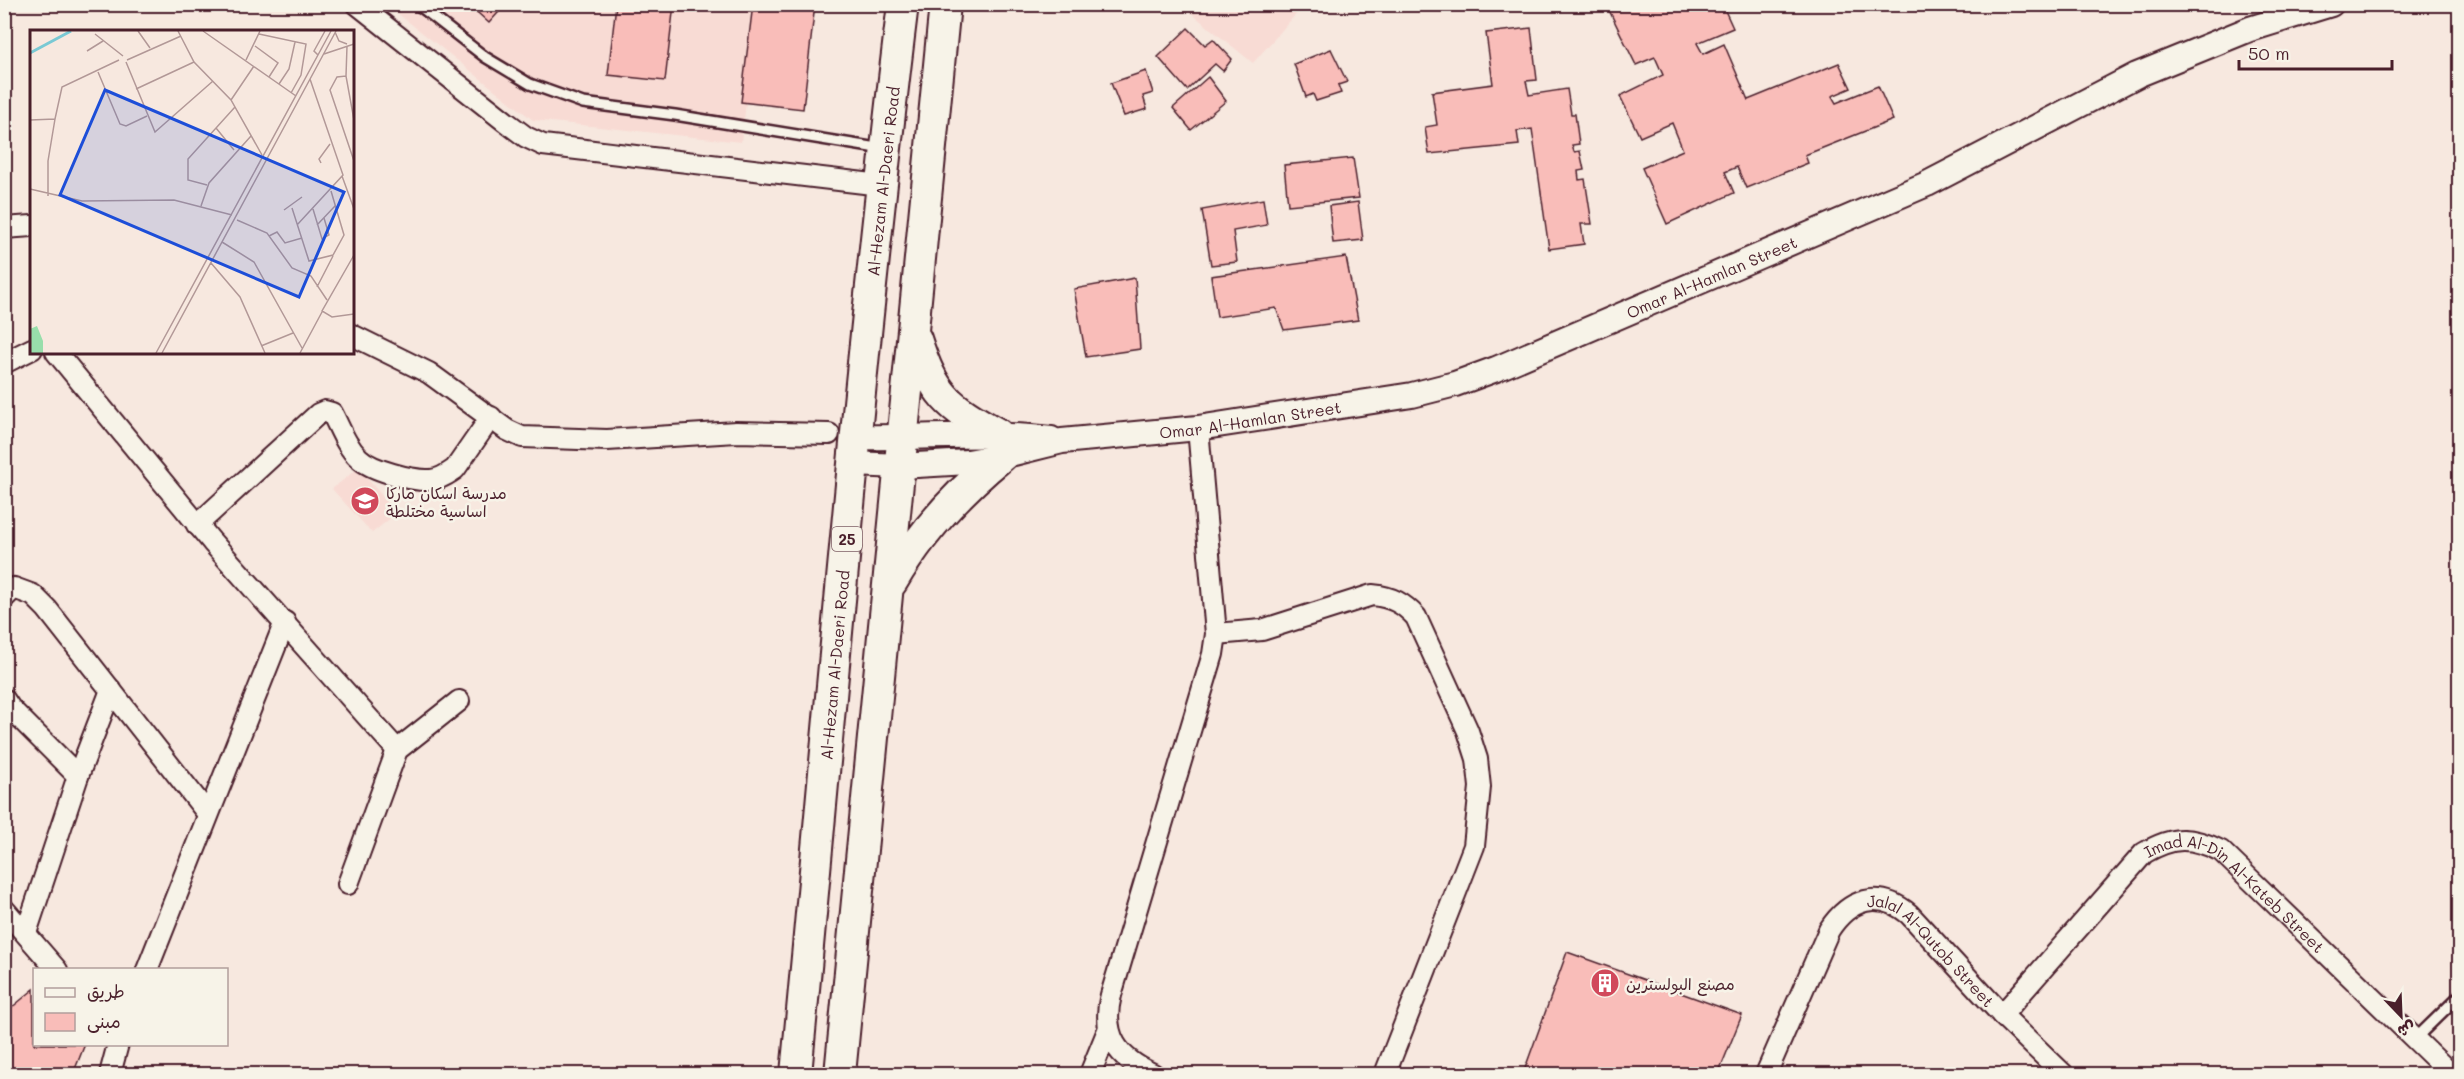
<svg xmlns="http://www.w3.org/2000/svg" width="2464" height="1079" font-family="Mali,'Playpen Sans Arabic',sans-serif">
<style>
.built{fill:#f8dbd4}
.building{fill:#f9bdb9;stroke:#4a1f2b;stroke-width:1.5}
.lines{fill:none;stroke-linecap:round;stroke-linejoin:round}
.service-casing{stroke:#4a1f2b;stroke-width:14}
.minor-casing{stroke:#4a1f2b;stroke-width:24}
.tertiary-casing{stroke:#4a1f2b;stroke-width:28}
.primary-casing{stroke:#4a1f2b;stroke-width:34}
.service{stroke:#f7f3e8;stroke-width:9}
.minor{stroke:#f7f3e8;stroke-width:20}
.tertiary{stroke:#f7f3e8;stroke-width:24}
.primary{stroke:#f7f3e8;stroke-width:30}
.labels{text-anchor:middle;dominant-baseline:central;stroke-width:5;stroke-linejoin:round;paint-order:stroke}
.shield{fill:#f7f3e8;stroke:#7e5f64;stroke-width:1.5}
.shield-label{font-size:15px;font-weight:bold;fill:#4a1f2b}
.street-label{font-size:16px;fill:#4a1f2b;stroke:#f7f3e8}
.poi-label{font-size:16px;fill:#4a1f2b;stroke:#f7f3e8;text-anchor:start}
.inset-river{fill:none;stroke:#79c9d4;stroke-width:3}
.inset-road{fill:none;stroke:#b29897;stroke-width:1.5}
.view{fill:#1d4ed8;fill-opacity:0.15;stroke:#1d4ed8;stroke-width:3}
.inset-edge{fill:none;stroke:#4a1f2b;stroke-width:3}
</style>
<rect width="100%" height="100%" fill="#f7e8df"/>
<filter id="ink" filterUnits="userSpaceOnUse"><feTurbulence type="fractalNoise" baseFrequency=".0167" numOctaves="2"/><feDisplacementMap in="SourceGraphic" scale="12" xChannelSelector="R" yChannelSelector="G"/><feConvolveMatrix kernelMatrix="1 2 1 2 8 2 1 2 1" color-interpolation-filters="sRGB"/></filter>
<g filter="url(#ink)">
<g class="built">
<polygon points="387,5 759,5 741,142 533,120"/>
<polygon points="1181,5 1304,5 1253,63"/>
<polygon points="358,468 397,513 372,533 332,489"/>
</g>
<g class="building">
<polygon points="468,4 506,4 489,23"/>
<polygon points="616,4 674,4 665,81 608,75"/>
<polygon points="753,4 815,4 803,109 741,102"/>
<polygon points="1606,4 1722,4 1733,28 1697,43 1703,54 1724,44 1748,100 1839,63 1851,88 1832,96 1836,103 1878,86 1893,120 1805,155 1808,163 1746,188 1737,167 1725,172 1734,193 1667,224 1642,168 1683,150 1672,123 1640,137 1620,96 1663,75 1655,57 1636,65"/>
<polygon points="1188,28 1205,45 1213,39 1232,59 1223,71 1215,64 1187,90 1158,57"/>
<polygon points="1531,28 1537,80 1526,81 1529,95 1567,89 1571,114 1575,114 1579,144 1572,145 1574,152 1580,151 1584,170 1578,171 1579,180 1585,179 1592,224 1581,224 1584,244 1549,249 1532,129 1517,131 1519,145 1429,154 1425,127 1437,125 1432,92 1493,84 1486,33"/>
<polygon points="1331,49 1347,82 1338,85 1341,93 1316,101 1313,94 1306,97 1294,64"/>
<polygon points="1146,71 1153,93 1143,96 1147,109 1124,116 1111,83"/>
<polygon points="1208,77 1226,101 1191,130 1173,108"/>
<polygon points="1353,158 1359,198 1288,205 1284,165"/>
<polygon points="1263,199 1267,225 1233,231 1237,262 1211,265 1202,210"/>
<polygon points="1358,202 1363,240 1333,243 1329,206"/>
<polygon points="1346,257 1358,320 1284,330 1276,308 1217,317 1211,276"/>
<polygon points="1135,278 1140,349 1086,357 1074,289"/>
<polygon points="1567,952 1742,1015 1718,1074 1523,1074"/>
<polygon points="34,989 34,1044 85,1044 73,1074 7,1074 4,1072 4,1014"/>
</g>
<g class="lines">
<g class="service-casing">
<g id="service">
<polyline points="417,4 485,57 530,84 583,103 675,115 883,149"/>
<polyline points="2415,1039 2460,995"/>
</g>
</g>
<g class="minor-casing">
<g id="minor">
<polyline points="357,4 506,122 526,137 543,145 881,185"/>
<polyline points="4,228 32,226"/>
<polyline points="352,335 429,373 507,430 522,437 607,440 736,432 829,434"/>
<polyline points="56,352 212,542 397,750"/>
<polyline points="4,363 32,349"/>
<path d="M197 525 318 414 325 411 332 413C340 428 346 446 359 458 371 470 412 481 430 480 439 480 448 474 455 469L491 417"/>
<polyline points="4,598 14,588 33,595 47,609 208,814"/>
<path d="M1216 634 1262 630 1372 595C1392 597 1403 603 1416 617L1468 731 1477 759 1480 787 1474 846 1385 1074"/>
<polyline points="4,699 10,708 78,776"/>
<polyline points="348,884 397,750 459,701"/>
<polyline points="4,909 57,970"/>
<polyline points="26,933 78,776 111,690"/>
<polyline points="147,970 285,622"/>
<path id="s1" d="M2002 1015 2144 853C2173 836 2191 836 2221 851L2451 1074"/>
<polyline points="110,1074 118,1044"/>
<polyline points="1090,1074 1108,1030"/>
<path d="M1153 1074C1117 1058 1101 1035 1111 995L1213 654 1216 634 1198 428"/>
<path id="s2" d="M1766 1074 1829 930C1849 899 1879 889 1909 914L2002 1015 2063 1074"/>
</g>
</g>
<g class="tertiary-casing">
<g id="tertiary">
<path d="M856 437C921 439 986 431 1051 439"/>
<path id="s3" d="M854 464 900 466 968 462 1002 456 1062 441 1198 428 1412 395 1455 384 1496 369 1927 184 2137 75 2250 29 2331 4"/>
</g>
</g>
<g class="primary-casing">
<g id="primary">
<path d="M916 339C934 395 947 406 998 434"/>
<path d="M892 582C921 532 957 493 1002 456"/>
<path id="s4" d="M796 1074C830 718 859 360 903 4"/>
<polyline points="840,1074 945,4"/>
</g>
</g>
<use href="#service" class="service"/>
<use href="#minor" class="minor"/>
<use href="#tertiary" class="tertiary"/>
<use href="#primary" class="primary"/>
</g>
</g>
<defs>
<g id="school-disc" transform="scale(1.5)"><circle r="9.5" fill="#d1495b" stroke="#f7f3e8"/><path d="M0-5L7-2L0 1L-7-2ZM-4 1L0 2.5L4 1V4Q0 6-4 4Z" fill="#fff"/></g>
<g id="building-disc" transform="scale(1.5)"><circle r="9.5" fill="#d1495b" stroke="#f7f3e8"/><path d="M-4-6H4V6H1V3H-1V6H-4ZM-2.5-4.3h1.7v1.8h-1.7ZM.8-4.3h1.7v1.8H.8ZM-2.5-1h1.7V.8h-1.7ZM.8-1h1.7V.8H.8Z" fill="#fff"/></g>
</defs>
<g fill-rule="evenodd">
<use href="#school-disc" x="365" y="501"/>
<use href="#building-disc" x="1605" y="983"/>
</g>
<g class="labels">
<rect class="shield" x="832" y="527" width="30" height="24" rx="4.5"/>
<g class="shield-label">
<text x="847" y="539">25</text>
</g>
<g class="street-label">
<text stroke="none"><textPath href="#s4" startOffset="897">Al-Hezam Al-Daeri Road</textPath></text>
<text stroke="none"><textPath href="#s3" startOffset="886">Omar Al-Hamlan Street</textPath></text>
<text stroke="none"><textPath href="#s3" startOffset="400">Omar Al-Hamlan Street</textPath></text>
<text stroke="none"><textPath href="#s4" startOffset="411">Al-Hezam Al-Daeri Road</textPath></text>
<text stroke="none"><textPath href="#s1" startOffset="327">Imad Al-Din Al-Kateb Street</textPath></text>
<text stroke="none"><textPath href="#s2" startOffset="290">Jalal Al-Qutob Street</textPath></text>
</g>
<g class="poi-label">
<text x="386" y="492">مدرسة اسكان ماركا<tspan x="386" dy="18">اساسية مختلطة</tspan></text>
<text x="1626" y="983">مصنع البولسترين</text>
</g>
</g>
<g transform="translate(30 30)">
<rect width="324" height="324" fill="#f7e8df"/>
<path d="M7 296 13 311V323H0V299Z" fill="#98deab"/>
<path class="inset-river" d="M0 23 41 1"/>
<path class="inset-road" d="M108 1 120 18M148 1 164 32 201 70 232 125M173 1 266 66M305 2 309 11 317 14M65 4 93 26M229 4 276 14 271 45 261 63M225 16 248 33 239 47M57 21 73 11M294 24 324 14M288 25 284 21 295 1M97 30 151 6M216 30 230 1M96 32 125 102 183 51M68 42 90 94 96 96 117 86M316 46 317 16M249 54 259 39 265 12M106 59 164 32M201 70 224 36M0 90 25 89 32 57 89 30M324 90 316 46 307 47 300 60 324 131M186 98 204 120M291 133 289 129 300 114M312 146 324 179M177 155 158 150V129L205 77M0 159 52 171 144 170 202 185M18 166V131L25 89M171 176 179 153 221 106M262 178 279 231 303 225 314 205 301 161M283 179 292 209 299 205 294 188M254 180 272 167M207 190 237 203 262 238 281 246 297 270M267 195 313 145 280 49M287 195 305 176M239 206 247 202 255 213 272 208M192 212 224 232 272 318M324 225 292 281 302 287 324 284M181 233 210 267 235 323M287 257 303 226M231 316 263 303M126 323 301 1M132 323 306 1M270 323 292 282"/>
<path class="view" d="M75 60 314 162 269 267 30 165Z"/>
<rect width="324" height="324" class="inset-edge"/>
</g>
<rect width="2464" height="1079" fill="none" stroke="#f7f3e8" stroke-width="24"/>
<rect x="12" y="12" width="2440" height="1055" fill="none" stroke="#4a1f2b" stroke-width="2" filter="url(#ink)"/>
<rect x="33" y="968" width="195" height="78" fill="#f7f3e8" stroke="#b29e9c" stroke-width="1.5"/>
<rect x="45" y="988" width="30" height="9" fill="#f7f3e8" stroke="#b29e9c" stroke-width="1.5"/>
<text x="87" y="998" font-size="18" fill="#4a1f2b">طريق</text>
<rect x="45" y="1013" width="30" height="18" fill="#f9bdb9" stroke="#b29e9c" stroke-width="1.5"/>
<text x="87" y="1028" font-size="18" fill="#4a1f2b">مبنى</text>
<g transform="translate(2401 1016) rotate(157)" stroke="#f7f3e8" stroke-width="4.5" paint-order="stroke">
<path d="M0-4.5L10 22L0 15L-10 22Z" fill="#4a1f2b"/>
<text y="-9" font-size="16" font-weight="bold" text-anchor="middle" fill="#4a1f2b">ش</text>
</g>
<path d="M2239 60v9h153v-9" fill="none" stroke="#4a1f2b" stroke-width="3"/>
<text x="2248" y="60" font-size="18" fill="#4a1f2b" stroke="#f7f3e8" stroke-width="4.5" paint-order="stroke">50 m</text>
</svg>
